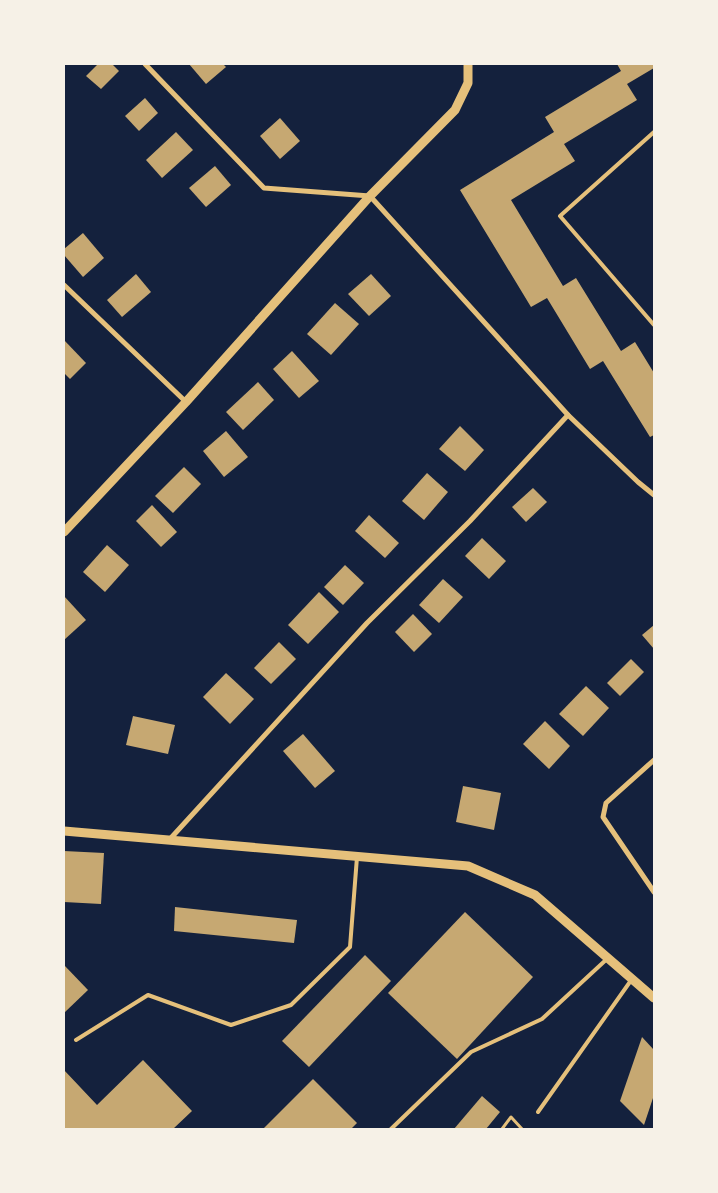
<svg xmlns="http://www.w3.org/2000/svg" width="718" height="1193" font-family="Spectral,serif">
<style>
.building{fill:#c6a872}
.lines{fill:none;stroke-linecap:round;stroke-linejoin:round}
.path{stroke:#e5c07b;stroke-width:3}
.service{stroke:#e5c07b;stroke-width:4}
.minor{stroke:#e5c07b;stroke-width:5}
.tertiary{stroke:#e5c07b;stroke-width:9}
</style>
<rect width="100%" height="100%" fill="#14213d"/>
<g class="building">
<polygon points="98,64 112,64 119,71 101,89 86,76"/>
<polygon points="189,64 223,64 226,67 206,84"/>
<polygon points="617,64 654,64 654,68 627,84 637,100 564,144 575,161 511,200 563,286 576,278 621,351 635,342 654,373 654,435 650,437 603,361 590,369 547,298 531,307 460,190 554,132 545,117 621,71"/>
<polygon points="145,98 158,113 139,131 125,116"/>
<polygon points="280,118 300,141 280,159 260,136"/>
<polygon points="176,132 193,150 162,178 146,160"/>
<polygon points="215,166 231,185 206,207 189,188"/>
<polygon points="83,233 104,258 83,277 64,255 64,249"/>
<polygon points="136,274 151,292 122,317 107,300"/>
<polygon points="371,274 391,296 369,316 348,294"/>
<polygon points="335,303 359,324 331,355 307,334"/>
<polygon points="64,340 86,363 70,379 64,373"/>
<polygon points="292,351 319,381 299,398 273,369"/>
<polygon points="258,382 274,400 243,430 226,412"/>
<polygon points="460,426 484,450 465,471 439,449"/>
<polygon points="226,431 248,457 224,477 203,451"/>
<polygon points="184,467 201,484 173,513 155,496"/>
<polygon points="427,473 448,492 424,520 402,501"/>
<polygon points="533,488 547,502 526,522 512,507"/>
<polygon points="152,505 177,532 161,547 136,521"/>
<polygon points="369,515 399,543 385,558 355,531"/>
<polygon points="482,538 506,561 489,579 465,556"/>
<polygon points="107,545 129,565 105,592 83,572"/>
<polygon points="345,565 364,583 343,605 324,587"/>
<polygon points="443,579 463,597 439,623 419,605"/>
<polygon points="319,592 339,612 308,644 288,625"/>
<polygon points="64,596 86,620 64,640"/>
<polygon points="413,614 432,634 414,652 395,632"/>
<polygon points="654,625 654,649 642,635"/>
<polygon points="279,642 296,659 271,684 254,668"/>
<polygon points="631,659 644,672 620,696 607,683"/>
<polygon points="226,673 254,699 230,724 203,697"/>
<polygon points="586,686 609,708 583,736 559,714"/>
<polygon points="133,716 175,725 168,754 126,745"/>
<polygon points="545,721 570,746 549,769 523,744"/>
<polygon points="303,734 335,771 315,788 283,751"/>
<polygon points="463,786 501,793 494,830 456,822"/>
<polygon points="64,851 104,853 101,904 64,902"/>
<polygon points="175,907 297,920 294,943 174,931"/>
<polygon points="465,912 533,977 457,1059 388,993"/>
<polygon points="365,955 391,981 309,1067 282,1041"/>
<polygon points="64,965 88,990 64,1013"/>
<polygon points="642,1037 654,1050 654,1095 644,1125 620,1101"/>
<polygon points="143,1060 192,1111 173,1129 64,1129 64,1070 97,1105"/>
<polygon points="313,1079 357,1123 351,1129 263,1129"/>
<polygon points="482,1096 500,1112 486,1129 454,1129"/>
</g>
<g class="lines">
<polyline class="path" points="502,1129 511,1117 522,1129"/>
<g class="service">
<polyline points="654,132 560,216 654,325"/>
<polyline points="76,1040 148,995 231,1025 291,1005 350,947 357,857"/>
<polyline points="538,1112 632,979"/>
<polyline points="391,1129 471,1052 542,1019 608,958"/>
</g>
<g class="minor">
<polyline points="145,64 264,188 370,196 568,415 638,482 654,495"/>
<polyline points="64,285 186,402"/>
<polyline points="654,760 606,803 603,817 654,892"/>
<polyline points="170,839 367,623 470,521 568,415"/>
</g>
<g class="tertiary">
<polyline points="64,532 186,402 370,196 455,110 468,83 468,64"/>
<polyline points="64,831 468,866 535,895 654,998"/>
</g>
</g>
<rect width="718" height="1193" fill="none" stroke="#f6f1e7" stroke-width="130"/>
</svg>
